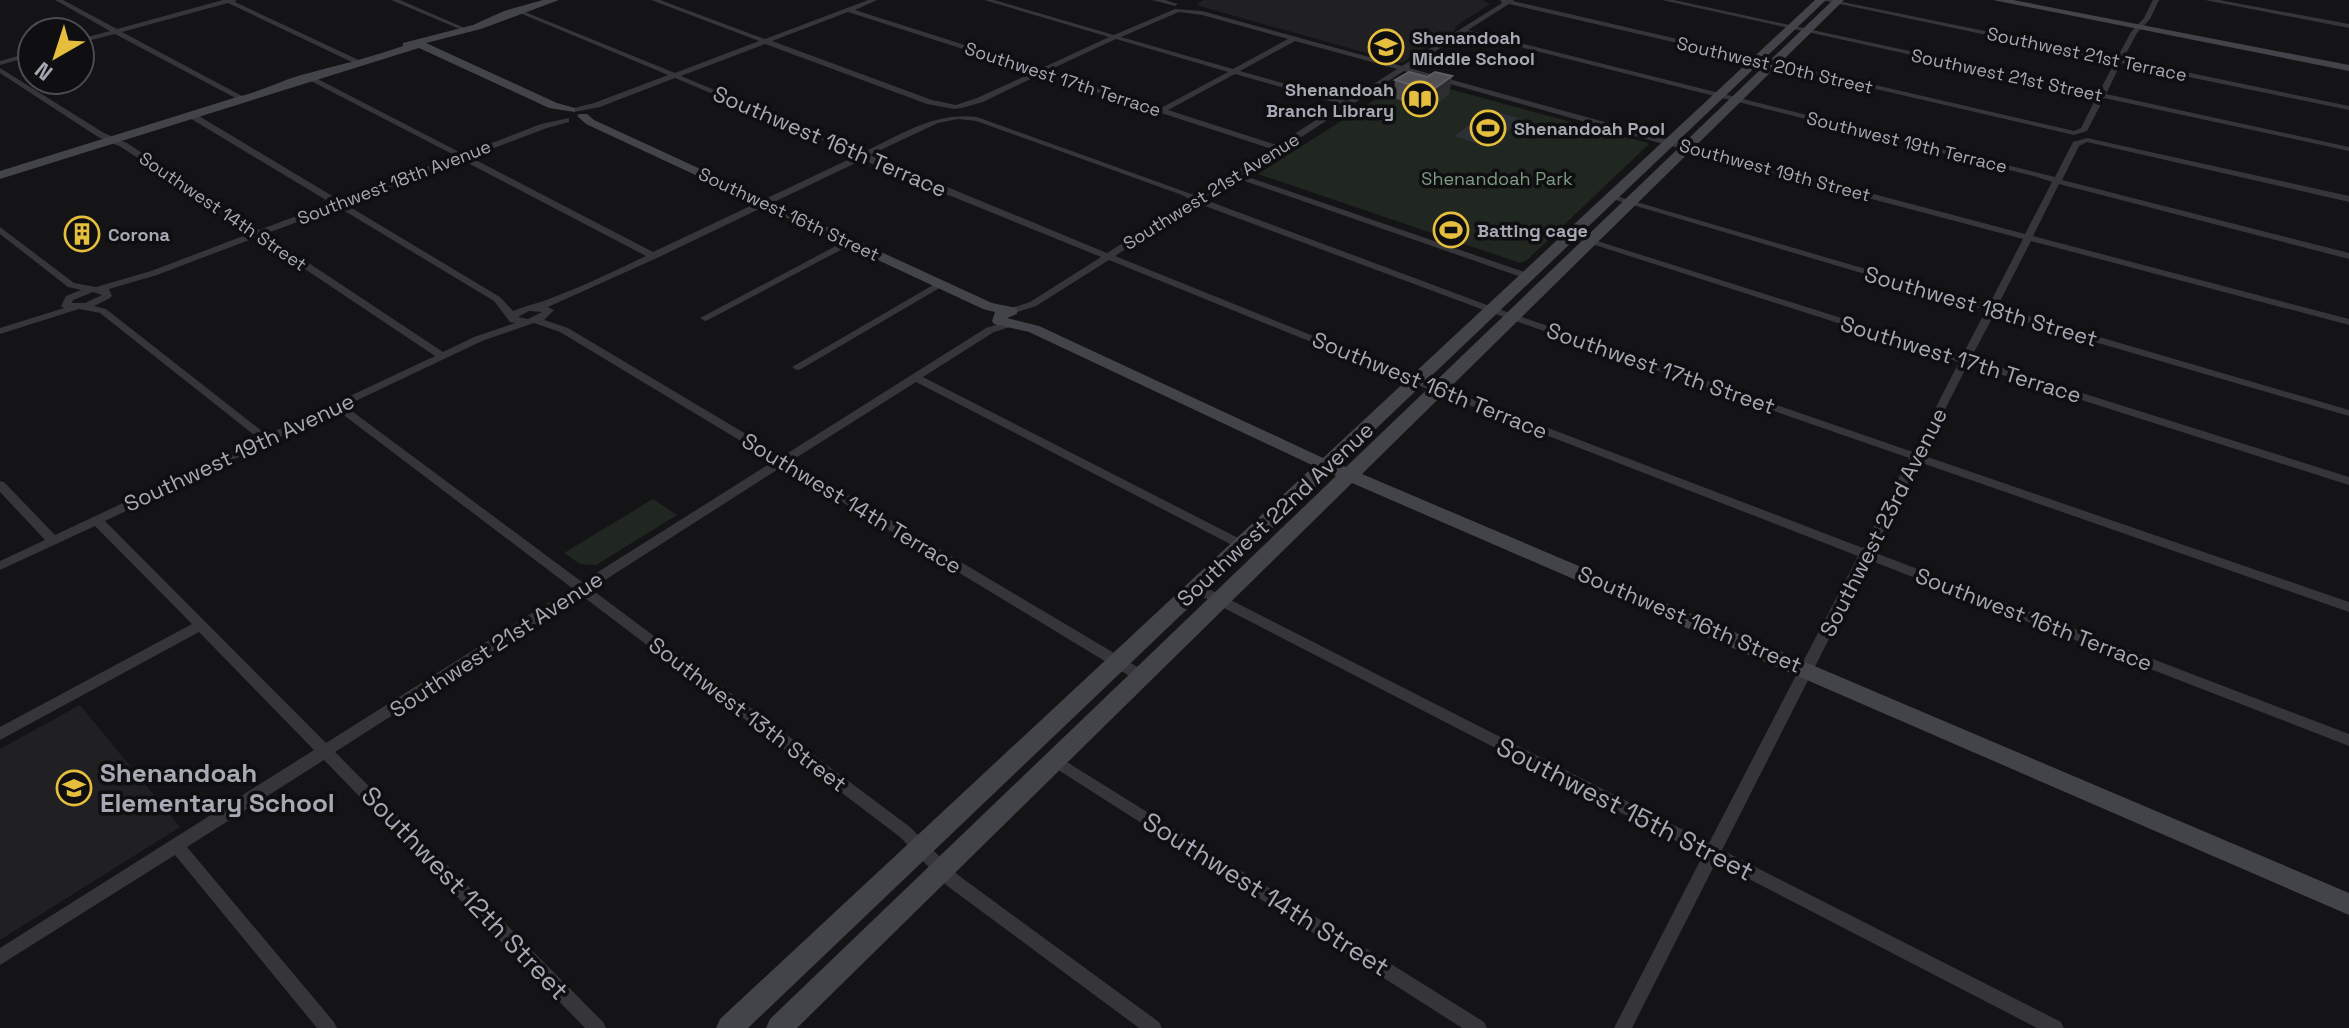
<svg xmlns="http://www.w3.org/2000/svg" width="2349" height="1028" font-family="'Space Grotesk',sans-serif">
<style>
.built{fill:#201f22}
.green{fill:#202721}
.water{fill:#2b3038}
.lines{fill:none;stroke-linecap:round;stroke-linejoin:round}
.street{fill:#35353a;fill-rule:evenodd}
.secondary{fill:#434449;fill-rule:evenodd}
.wall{fill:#45454a}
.shaded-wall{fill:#2d2d30}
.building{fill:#505055;stroke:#5d5e64;stroke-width:2}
.labels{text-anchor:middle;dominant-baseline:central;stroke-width:7;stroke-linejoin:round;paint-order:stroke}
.far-poi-label{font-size:18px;font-weight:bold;fill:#a6a9b4;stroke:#0f0e10;text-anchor:start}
.far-street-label{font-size:18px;fill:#a6a9b4;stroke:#0f0e10}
.far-park-label{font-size:18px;fill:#7e9e84;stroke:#0f0e10}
.street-label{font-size:22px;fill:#a6a9b4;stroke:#0f0e10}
.near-poi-label{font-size:26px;font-weight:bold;fill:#a6a9b4;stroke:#0f0e10;text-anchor:start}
.near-street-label{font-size:26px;fill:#a6a9b4;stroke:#0f0e10}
</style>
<rect width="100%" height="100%" fill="#141315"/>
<g class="built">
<polygon points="1203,0 1482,0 1490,4 1456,26 1454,31 1402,63 1196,5"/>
<polygon points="80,705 180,827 0,940 0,749"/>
</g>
<g class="green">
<polygon points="1409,78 1648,143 1648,145 1526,261 1520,263 1258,174"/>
<polygon points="653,499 677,515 596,565 580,564 564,553"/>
</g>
<polygon class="water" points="1490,110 1522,119 1489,147 1454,136"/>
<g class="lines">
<g class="street">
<polygon points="55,0 63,0 117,29 223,0 236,0 235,2 363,62 356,64 228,3 122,32 244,97 245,99 241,101 115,34 80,43 80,39 110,31"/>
<polygon points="391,0 400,0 467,29 462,30"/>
<path d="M651 0H660L765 39 868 0H877L855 10 1040 69 1109 37 984 0H994L1114 35 1175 9 1202 11 1402 66 1502 3 1500 0H1514L1513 1 2074 131 2081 128 2097 96 1662 0H1674L2099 92 2115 62 1821 0H1833L2117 58 2131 32 2144 18 2153 0H2159L2150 19 2137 33 2123 59 2349 106V110L2121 63 2106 94 2349 147V151L2104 98 2087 131 2074 135 1509 4 1468 30 2055 177 2073 142 2087 138 2349 196V202L2087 142 2079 146 2062 180 2349 253V259L2059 184 2033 236 2349 319V325L2031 241 1997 307 2349 410V416L1995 313 1971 358 2349 477V485L1968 364 1922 455 2349 602V612L1919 462 1873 552 2349 734V746L1869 560 1722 850 2061 1022 2064 1028H2037L1716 862 1632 1028H1614L1703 855 1191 591 1190 588 1191 585H1201L1709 843 1858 556 1412 383 1109 260 1036 306 1011 314 1008 313V309L1030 302 1101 257 872 164 864 159 657 258 548 307 554 310 544 320 568 328 783 456 986 328 1009 321 1013 322V326L994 332 923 377 1246 542 1248 545 1246 548H1238L916 382 791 461 1146 672 1148 676 1146 680 1141 681 1136 680 783 466 591 589 910 827 958 875 1159 1022 1162 1028H1139L946 885 900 837 581 595 335 752 603 1022 606 1028H585L324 760 187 847 334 1022 337 1028H317L175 855 0 965V948L314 750 199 632 0 740V727L192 624 95 526 0 570V561L45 540 0 492V481L4 482 55 535 259 439 100 313 79 309 0 334V328L64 308 61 306 66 296 81 290 68 287 0 234V227L74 283 96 287 151 271 251 233 121 147 98 137 0 73V68L104 133 127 143 259 230 331 203 188 117V113H194L339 200 456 156 307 79V75H310L463 154 541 124 569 118V122L547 128 470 157 653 252 858 155 675 78 600 107 574 112V108L594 103 668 75 515 11 520 10 675 73 759 41ZM848 12 1034 72 977 98 956 105 932 100 772 41ZM1179 12 1202 15 1288 39 1233 69 1121 37ZM1464 33 2037 177 2052 182 2025 234 1666 139 1409 68ZM1116 39 1228 72 1161 108 1047 71ZM1295 41 1397 69 1347 101 1240 71ZM765 44 927 104 954 109 962 108 983 102 1041 74 1272 149 1197 196 977 117C934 112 902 134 864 152L681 76ZM1404 71 1660 143 2023 239 1989 305 1616 196 1609 198 1986 310 1962 356 1575 234 1572 233 1567 236 1959 362 1913 452 1487 305 1203 199 1236 178 1527 279H1533V275L1242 175ZM1235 74 1341 104 1277 145 1168 110ZM958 119 976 121 1182 195 1191 200 1107 253 870 155 938 123ZM462 160 646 256C616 270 586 285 554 297 540 303 527 305 513 311L500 297 345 204ZM1197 203 1481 309 1909 458 1863 548 1420 379 1115 256ZM338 207 494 301 510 322 515 323 474 337 443 352 265 234ZM257 237 435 356 267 435 106 309 94 306 110 298 112 296 109 289 157 275ZM93 292 102 295 85 303H72L73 300ZM529 311 542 312 528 319 518 317ZM534 323 560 332 774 461 582 582 345 406 482 341ZM337 410 572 588 326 743 105 521Z"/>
<polygon points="1152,0 1165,0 1178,4 1175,6"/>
<polygon points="2205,0 2219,0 2349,24 2349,28"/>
<polygon points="32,52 32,56 0,65 0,61"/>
<polygon points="849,239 852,240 852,244 708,320 705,321 700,318"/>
<polygon points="940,281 945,284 943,286 801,369 797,370 792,367"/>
<polygon points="1054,754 1484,1022 1487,1028 1462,1028 1049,764 1047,760 1049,756"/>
</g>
<g class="secondary">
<path d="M543 0H559L481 29 426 43 557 103 575 108V112L549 108 419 48 0 179V171L237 97C260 92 280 81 301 75 335 66 369 58 403 46V43L473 25 504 11Z"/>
<polygon points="1815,0 1826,0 1339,464 1346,467 1833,0 1844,0 1362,474 2349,893 2349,915 1352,483 797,1028 766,1028 770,1019 1336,476 1330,473 748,1028 716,1028 720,1019 1314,466 1029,332 994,324 992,321 995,312 983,309 586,124 577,116 579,114 587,114 594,120 992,303 1017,308 1017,314 1007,318 1039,326 1323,458"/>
<polygon points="1993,0 2013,0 2349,65 2349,71"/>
</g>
</g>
<polygon class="wall" points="1452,76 1449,94 1429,109 1393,98 1395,80"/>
<polygon class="shaded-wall" points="1452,76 1449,94 1429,109 1431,91"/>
<polygon class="building" points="1409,72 1427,77 1435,72 1452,76 1431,91 1395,80"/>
<defs>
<g id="school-ring" transform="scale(1.8)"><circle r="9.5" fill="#0f0e10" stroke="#e4be3c" stroke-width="1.5"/><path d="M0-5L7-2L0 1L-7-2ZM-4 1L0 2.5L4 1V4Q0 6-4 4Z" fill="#e4be3c"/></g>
<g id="library-ring" transform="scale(1.8)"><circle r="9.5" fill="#0f0e10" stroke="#e4be3c" stroke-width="1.5"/><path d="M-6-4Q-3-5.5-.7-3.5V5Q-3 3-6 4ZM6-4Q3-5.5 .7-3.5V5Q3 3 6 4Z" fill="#e4be3c"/></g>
<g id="stadium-ring" transform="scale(1.8)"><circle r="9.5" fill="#0f0e10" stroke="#e4be3c" stroke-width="1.5"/><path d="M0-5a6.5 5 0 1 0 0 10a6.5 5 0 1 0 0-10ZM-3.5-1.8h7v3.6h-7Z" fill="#e4be3c"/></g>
<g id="building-ring" transform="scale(1.8)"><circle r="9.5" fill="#0f0e10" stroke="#e4be3c" stroke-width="1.5"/><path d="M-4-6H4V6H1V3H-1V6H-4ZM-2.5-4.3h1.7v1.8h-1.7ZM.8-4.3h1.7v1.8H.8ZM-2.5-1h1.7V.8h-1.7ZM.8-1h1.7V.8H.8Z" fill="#e4be3c"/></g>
</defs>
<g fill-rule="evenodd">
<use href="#school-ring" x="1386" y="47"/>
<use href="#library-ring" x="1420" y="99"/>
<use href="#stadium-ring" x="1488" y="128"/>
<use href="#stadium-ring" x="1451" y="230"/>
<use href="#building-ring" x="82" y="234"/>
<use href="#school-ring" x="74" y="788"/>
</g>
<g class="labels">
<g class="far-poi-label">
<text x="1412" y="37">Shenandoah<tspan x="1412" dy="21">Middle School</tspan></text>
<text x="1394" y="89" text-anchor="end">Shenandoah<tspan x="1394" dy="21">Branch Library</tspan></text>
<text x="1514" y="128">Shenandoah Pool</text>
<text x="1477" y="230">Batting cage</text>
<text x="108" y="234">Corona</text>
</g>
<g class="far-street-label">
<text transform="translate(2087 54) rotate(12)">Southwest 21st Terrace</text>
<text transform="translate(1775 65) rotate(13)">Southwest 20th Street</text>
<text transform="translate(2007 75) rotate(12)">Southwest 21st Street</text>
<text transform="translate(1063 79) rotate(18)">Southwest 17th Terrace</text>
<text transform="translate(1907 142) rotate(14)">Southwest 19th Terrace</text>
<text transform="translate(1775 170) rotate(15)">Southwest 19th Street</text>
<text transform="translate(394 182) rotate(-21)">Southwest 18th Avenue</text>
<text transform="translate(1211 191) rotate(-32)">Southwest 21st Avenue</text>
<text transform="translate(223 211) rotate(34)">Southwest 14th Street</text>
<text transform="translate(789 214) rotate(25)">Southwest 16th Street</text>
</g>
<g class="far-park-label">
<text x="1497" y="178">Shenandoah Park</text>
</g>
<g class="street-label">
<text transform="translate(830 141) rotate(23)">Southwest 16th Terrace</text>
<text transform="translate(1981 306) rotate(16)">Southwest 18th Street</text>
<text transform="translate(1961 359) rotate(17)">Southwest 17th Terrace</text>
<text transform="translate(1661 368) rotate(19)">Southwest 17th Street</text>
<text transform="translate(1430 385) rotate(22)">Southwest 16th Terrace</text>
<text transform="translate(239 452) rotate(-25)">Southwest 19th Avenue</text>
<text transform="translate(852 503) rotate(31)">Southwest 14th Terrace</text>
<text transform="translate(1275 514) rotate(-43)">Southwest 22nd Avenue</text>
<text transform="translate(1883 522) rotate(-63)">Southwest 23rd Avenue</text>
<text transform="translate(1690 619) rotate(23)">Southwest 16th Street</text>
<text transform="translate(2034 619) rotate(21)">Southwest 16th Terrace</text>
<text transform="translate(496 644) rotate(-33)">Southwest 21st Avenue</text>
<text transform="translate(748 714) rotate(37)">Southwest 13th Street</text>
</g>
<g class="near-poi-label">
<text x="100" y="773">Shenandoah<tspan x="100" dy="30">Elementary School</tspan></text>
</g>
<g class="near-street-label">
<text transform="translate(1625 809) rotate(27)">Southwest 15th Street</text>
<text transform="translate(465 893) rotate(46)">Southwest 12th Street</text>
<text transform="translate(1266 894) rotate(32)">Southwest 14th Street</text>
</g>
</g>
<g transform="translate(56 56) rotate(219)"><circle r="38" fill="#0f0e10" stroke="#4b4c52" stroke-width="2"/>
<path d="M0-6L14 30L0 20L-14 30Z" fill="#e4be3c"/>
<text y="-12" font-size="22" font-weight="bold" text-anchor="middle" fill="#a6a9b4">N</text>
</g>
</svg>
